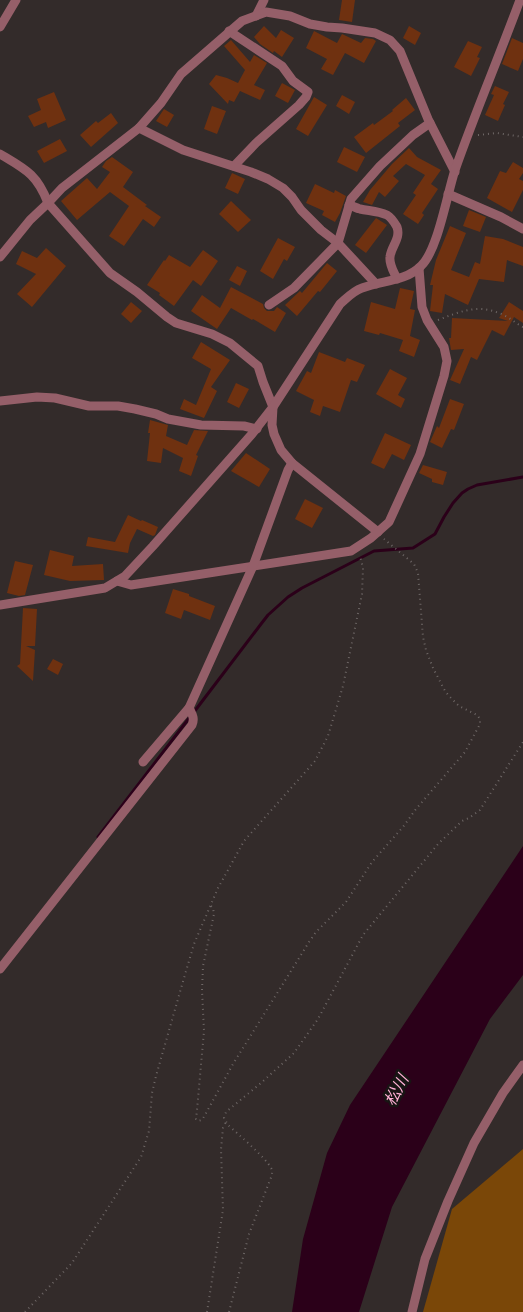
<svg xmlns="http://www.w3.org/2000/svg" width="523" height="1312" font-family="Merriweather,'Noto Sans JP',serif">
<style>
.forest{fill:#7a4708}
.water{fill:#2b0019}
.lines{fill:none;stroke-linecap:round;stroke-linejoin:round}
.stream{stroke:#2b0019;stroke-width:3}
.building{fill:#6f3110}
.path{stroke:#6e6766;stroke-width:2;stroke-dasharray:1 4;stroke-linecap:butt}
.minor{stroke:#955f69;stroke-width:9}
.labels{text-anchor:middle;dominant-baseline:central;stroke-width:5;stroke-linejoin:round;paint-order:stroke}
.water-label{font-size:16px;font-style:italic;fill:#ffb0d5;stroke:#181514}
</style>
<rect width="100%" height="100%" fill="#332b2a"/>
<polygon class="forest" points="523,1149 523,1312 423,1312 452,1209"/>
<polygon class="water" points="523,846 523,975 490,1019 392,1207 359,1312 292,1312 303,1239 327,1153 350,1105"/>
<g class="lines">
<g class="stream">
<polyline points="194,712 261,624 268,615 288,597 302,588 374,551 413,548 435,534 444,517 453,503 462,493 468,489 477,485 523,477"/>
<polyline points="98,837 190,717"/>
</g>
</g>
<g class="building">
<polygon points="342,0 355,0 352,22 339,20"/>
<polygon points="264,26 276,38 281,30 294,38 282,57 274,51 273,53 260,44 254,37"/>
<polygon points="409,26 421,33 415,45 403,38"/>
<polygon points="314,31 337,43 342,34 361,43 365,38 373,39 376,41 364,63 345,53 333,75 321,69 327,59 306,48"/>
<polygon points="512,38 523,43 523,59 518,71 502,64"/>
<polygon points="231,40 250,62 254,55 267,63 254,85 265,90 260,100 240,91 234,102 229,100 228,104 209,84 216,75 227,78 238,83 245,70 224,46"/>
<polygon points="468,41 482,47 477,57 480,58 471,76 454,67"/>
<polygon points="282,83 295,90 288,103 275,96"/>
<polygon points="495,86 509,92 503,104 505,105 498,121 485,115 494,95 491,94"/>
<polygon points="54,92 66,120 48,128 46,122 34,127 28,116 41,110 37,99"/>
<polygon points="342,95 355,102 349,114 336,106"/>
<polygon points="314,97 327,105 308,136 296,129"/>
<polygon points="406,98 415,110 398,123 400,126 366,153 354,137 373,123 374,125 393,111 392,110"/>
<polygon points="212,106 226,111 217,134 204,129"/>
<polygon points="164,109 174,115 167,127 156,121"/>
<polygon points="111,113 118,123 91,147 80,135 96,121 98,123"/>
<polygon points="60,139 67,151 44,163 37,151"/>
<polygon points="344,147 365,157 357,172 337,162"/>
<polygon points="409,148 417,157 441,170 431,184 438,189 422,213 424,215 418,224 403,214 416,195 413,193 425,175 406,164 393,176 399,181 385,197 379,192 372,205 363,202 370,190 392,164"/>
<polygon points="112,157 133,172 123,187 147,205 145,206 161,217 154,227 143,219 124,246 109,236 129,206 110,192 77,220 61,201 87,178 97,189 110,172 102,167 106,161"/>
<polygon points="513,162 523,168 523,173 519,179 523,181 523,190 512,212 487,198 500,171 506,173"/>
<polygon points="232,173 245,179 238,194 225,188"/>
<polygon points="315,184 334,193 335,190 346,196 340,213 335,222 322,215 324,211 306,203"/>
<polygon points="231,201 251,220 238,232 219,214"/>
<polygon points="469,210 486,217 480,232 463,226"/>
<polygon points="376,218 387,225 366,253 355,245"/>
<polygon points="450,226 466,233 451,270 469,277 475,262 480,264 485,236 503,239 523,247 523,266 507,260 504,282 479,279 468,305 445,294 442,313 430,311 433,285 430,285 436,260"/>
<polygon points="278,238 295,247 287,261 284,259 273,279 260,271"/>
<polygon points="46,248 66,266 32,307 17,294 36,274 16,264 22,251 37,258"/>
<polygon points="203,250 218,261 201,286 193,280 174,306 159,295 160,293 147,285 164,260 165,261 169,255 190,267"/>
<polygon points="327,263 337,271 320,292 318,291 297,316 285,305 300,291 302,293"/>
<polygon points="237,266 247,271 240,286 229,280"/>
<polygon points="231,287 263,304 264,308 267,311 274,311 277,307 286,313 275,332 253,319 252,320 231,308 217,329 191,311 202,295 220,308"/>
<polygon points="400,288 414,291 410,309 415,310 410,336 420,340 414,357 399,351 403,340 380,333 379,335 364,331 371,302 395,309"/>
<polygon points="131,302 142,311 131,323 121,314"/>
<polygon points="509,302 523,311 523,323 514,317 504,336 492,330 477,360 471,357 460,384 450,380 464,349 451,350 449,338 451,338 452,318 508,321 499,318"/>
<polygon points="201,342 230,360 211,387 217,391 204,418 180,409 184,399 196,405 211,369 192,358"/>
<polygon points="319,352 345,362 347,358 365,365 357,382 351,380 340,412 323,406 320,416 310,412 314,400 296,391 307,371 311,373"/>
<polygon points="390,369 407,378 398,395 405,399 401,408 376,394"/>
<polygon points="236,383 249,389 239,408 227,402"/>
<polygon points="450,399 464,404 454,430 451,429 442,448 430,442 437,426 439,428"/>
<polygon points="150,420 168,425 166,436 187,445 194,430 208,431 196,455 198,456 191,476 179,471 183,458 163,448 161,463 147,461 150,433 148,433"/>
<polygon points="385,433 411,445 404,460 392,454 384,469 371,463"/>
<polygon points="246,453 270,469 259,487 231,471"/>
<polygon points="423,465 447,472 443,485 432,482 432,479 419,473"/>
<polygon points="305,499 323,508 312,528 295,519"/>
<polygon points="128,515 141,521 142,520 158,527 155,535 153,536 137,529 130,543 128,553 86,546 88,537 115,542"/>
<polygon points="50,550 74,556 72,566 103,564 104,580 70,581 44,575"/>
<polygon points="15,561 33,565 25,595 19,596 7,593"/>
<polygon points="173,589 189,594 189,596 215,606 210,620 184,610 181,619 165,613"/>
<polygon points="23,608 37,609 35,646 26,646 35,650 33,681 17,666 20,664"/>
<polygon points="53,659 63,664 58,675 47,669"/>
</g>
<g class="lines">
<g class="path">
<polyline points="478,135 497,133 523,137"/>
<path d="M438 320C459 312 477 304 499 313 508 316 515 323 523 327"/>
<polyline points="211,906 213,908 214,914 203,966 202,990 204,1031 197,1110 196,1119 198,1121 202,1120 205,1115 233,1064 309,942 316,932 346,902 372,862 403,827 416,809 465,752 480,724 480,719 477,715 459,706 448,695 444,689 433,668 426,650 423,637 418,573 414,564 384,539"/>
<polyline points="25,1312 72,1263 141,1157 149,1131 152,1093 156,1076 184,978 194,944 218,888 244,841 315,761 328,736 343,686 362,594 363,568 360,556"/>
<polyline points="207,1312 223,1210 221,1149 223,1128 226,1122"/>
<path d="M229 1312 249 1234 272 1175C272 1171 273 1171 271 1168 266 1158 238 1134 228 1125L224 1118 226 1112 261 1083 294 1053 318 1019 363 935 438 844 462 821 469 818 480 810 523 742"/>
</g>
<g class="minor">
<polyline points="256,16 264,0"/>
<polyline points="0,27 16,0"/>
<polyline points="229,31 282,66 293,81 308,92 306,97 299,105 256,143 234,166"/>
<polyline points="139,128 183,150 251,172 268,179 283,188 292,197 301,210 321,230 338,243 376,284"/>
<path d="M0 154C25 169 37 174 48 203L110 273 137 292 167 317 176 323 212 334 230 343 258 366 263 382 273 407 272 425 274 434 281 450 292 463 378 532"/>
<polyline points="448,194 501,217 523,229"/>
<path d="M349 205C353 206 356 208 360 209 369 211 378 211 387 215 392 218 394 222 397 227 401 239 391 246 390 257 389 265 394 272 397 279"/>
<polyline points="0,257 30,220 48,203 62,188 139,128 161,103 181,74 242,21 266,12 290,16 310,24 327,27 342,28 375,33 390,40 400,51 428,119 455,172"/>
<polyline points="269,305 294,288 338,243 351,199 380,166 413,135 430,123"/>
<polyline points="0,401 37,397 55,398 89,406 118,406 135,409 156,414 168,419 201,425 244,426 257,429"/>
<polyline points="117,581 131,585 351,551 371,538 389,522 420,454 444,376 447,361 444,347 427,320 422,307 419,268"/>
<path d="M0 605 105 588 125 576 153 546 252 434 273 407 340 304C347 298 353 291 362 288 382 280 405 282 421 266 438 250 447 194 455 170 475 113 499 57 520 0"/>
<polyline points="143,762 189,708 253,566 288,470 292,463"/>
<path d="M0 969 192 725C195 718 192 714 189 708"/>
<polyline points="412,1312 425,1259 448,1201 474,1143 503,1093 523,1065"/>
</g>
</g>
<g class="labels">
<g class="water-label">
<text transform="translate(396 1090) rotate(-62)">松川</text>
</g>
</g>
</svg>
